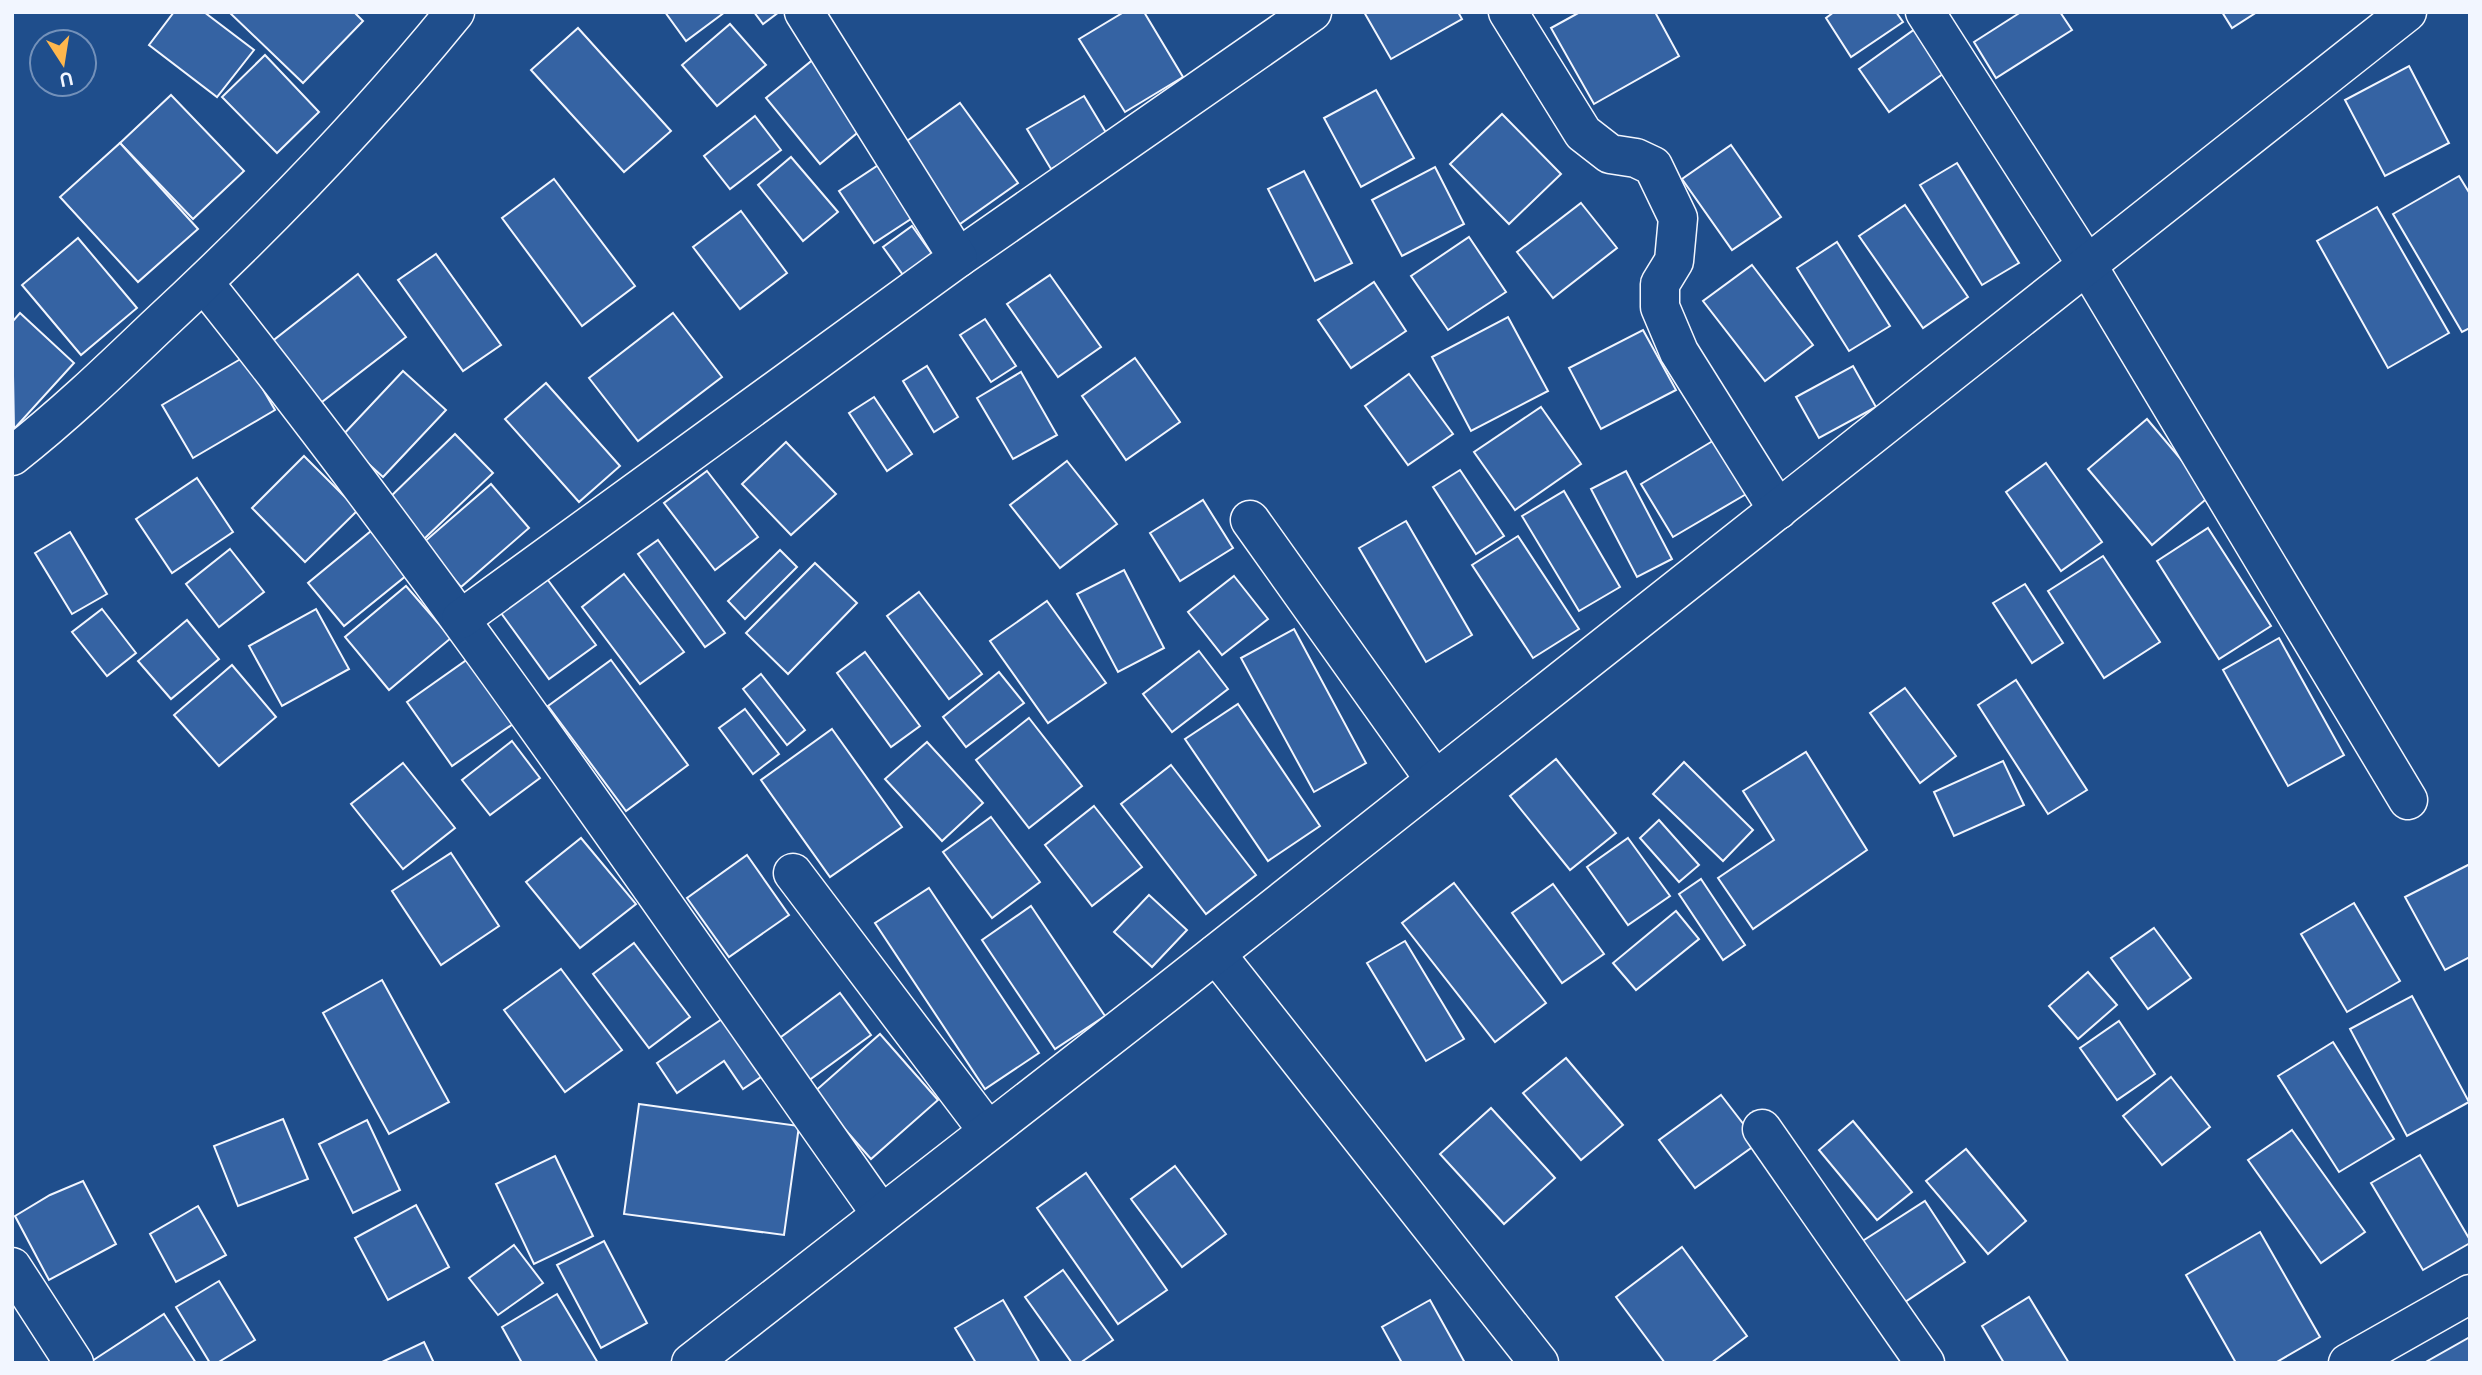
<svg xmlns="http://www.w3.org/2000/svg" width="2482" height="1375" font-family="Figtree,sans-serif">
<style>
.building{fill:#3563a3;stroke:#f2f6ff;stroke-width:2}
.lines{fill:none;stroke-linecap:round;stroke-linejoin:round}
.street-casing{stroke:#f2f6ff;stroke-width:41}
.secondary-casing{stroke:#f2f6ff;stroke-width:41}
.street{stroke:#1f4e8c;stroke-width:38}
.secondary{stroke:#1f4e8c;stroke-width:38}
</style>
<rect width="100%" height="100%" fill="#1f4e8c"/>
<g class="building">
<polygon points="174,12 204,12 254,50 217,97 149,45"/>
<polygon points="229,12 354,12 363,21 303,83"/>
<polygon points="665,12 725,12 686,41"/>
<polygon points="754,12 779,12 763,24"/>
<polygon points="1124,12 1144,12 1183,77 1125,112 1079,39"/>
<polygon points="1364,12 1458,12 1462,19 1391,59"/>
<polygon points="1580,12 1655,12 1679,56 1594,104 1551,28"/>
<polygon points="1834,12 1896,12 1903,22 1851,57 1826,18"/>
<polygon points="2021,12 2060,12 2072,30 1996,78 1974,42"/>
<polygon points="2222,12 2257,12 2232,28"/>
<polygon points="730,24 766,65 717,106 682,65"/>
<polygon points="578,28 671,131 624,172 531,70"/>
<polygon points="1915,29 1947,71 1889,112 1859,69"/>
<polygon points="265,55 319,112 277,153 222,97"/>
<polygon points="815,58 869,123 820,164 766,98"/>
<polygon points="2409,66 2449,143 2385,176 2345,100"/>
<polygon points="1376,90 1414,158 1361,187 1324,118"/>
<polygon points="171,95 244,171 193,219 120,143"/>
<polygon points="1084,96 1108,136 1051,169 1027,129"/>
<polygon points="960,103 1018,183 950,231 893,151"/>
<polygon points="1502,114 1561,174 1509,224 1450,164"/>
<polygon points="755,116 781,150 730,189 704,156"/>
<polygon points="120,143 198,229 138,282 60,197"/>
<polygon points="1731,145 1781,217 1732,250 1682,179"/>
<polygon points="791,157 838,212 803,241 758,185"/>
<polygon points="883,162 917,215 874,243 839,191"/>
<polygon points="1957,163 2019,263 1982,285 1920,185"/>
<polygon points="1435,167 1464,224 1402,256 1372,200"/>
<polygon points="1304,171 1352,263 1315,281 1268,189"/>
<polygon points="2459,176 2470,194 2470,328 2462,332 2393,214"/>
<polygon points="554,179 635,286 582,326 502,218"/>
<polygon points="1581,203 1617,248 1553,298 1517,252"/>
<polygon points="1905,205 1968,297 1923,328 1859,236"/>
<polygon points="2377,207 2449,333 2388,368 2317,241"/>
<polygon points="741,211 787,273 740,309 693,247"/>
<polygon points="912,226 937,261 908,282 883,247"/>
<polygon points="1469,237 1506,292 1448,330 1411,276"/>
<polygon points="78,238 137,308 81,355 22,285"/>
<polygon points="1837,242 1890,326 1849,351 1797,268"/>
<polygon points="436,254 501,345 463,371 398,280"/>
<polygon points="1752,265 1813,345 1765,381 1703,301"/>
<polygon points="358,274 406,337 318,405 270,343"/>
<polygon points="1050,275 1101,347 1058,377 1007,304"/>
<polygon points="1374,282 1406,331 1351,368 1318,320"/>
<polygon points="20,313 74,363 14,429 12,322"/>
<polygon points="673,313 722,377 638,441 589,378"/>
<polygon points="1508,317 1548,391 1471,431 1432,357"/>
<polygon points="985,319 1016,366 991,382 960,335"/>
<polygon points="1643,330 1676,390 1601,429 1569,368"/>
<polygon points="244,357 275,410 193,458 162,405"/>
<polygon points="1135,358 1180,422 1126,460 1082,396"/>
<polygon points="927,366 958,417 934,432 903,381"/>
<polygon points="1853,366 1876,407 1819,438 1796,397"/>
<polygon points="403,371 446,410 383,477 340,438"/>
<polygon points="1021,372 1057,435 1013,459 977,398"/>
<polygon points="1409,374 1453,434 1408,465 1365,406"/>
<polygon points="546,383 620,466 579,502 505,419"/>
<polygon points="874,397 912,454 887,471 849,413"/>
<polygon points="1541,407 1581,464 1515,510 1474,452"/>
<polygon points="2147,419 2211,495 2152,545 2088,469"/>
<polygon points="455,434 493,473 423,540 385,502"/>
<polygon points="1716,439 1748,493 1673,537 1641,484"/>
<polygon points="786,442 836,494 791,535 742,484"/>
<polygon points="304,456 358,510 305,562 252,508"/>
<polygon points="1067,461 1117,524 1060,568 1010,505"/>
<polygon points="2046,463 2102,542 2061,571 2006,492"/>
<polygon points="1460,470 1504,536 1476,554 1433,487"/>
<polygon points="707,471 758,537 715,570 664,503"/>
<polygon points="1626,471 1672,559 1637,577 1591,489"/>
<polygon points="197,478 233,532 172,573 136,519"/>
<polygon points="491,484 529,528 461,587 423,543"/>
<polygon points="1564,491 1620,587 1579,611 1522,516"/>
<polygon points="1203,500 1233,548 1180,581 1150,533"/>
<polygon points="1406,521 1472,635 1426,662 1359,548"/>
<polygon points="2208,528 2271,626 2219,659 2157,561"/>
<polygon points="371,531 407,575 344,626 308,583"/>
<polygon points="70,532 107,594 72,614 35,553"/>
<polygon points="1518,536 1579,629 1533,658 1472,565"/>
<polygon points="658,540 725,633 705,647 638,554"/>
<polygon points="230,549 264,592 219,627 186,584"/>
<polygon points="780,550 797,567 745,619 728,601"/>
<polygon points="2103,556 2160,642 2104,678 2048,591"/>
<polygon points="815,563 857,603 788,674 746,633"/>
<polygon points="539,568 596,645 549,679 493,602"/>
<polygon points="1124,570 1164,648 1118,672 1077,594"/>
<polygon points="624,574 684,652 640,684 582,607"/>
<polygon points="1234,576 1268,619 1222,655 1188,612"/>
<polygon points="2025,584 2063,643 2032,663 1993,603"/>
<polygon points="406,586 451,638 389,690 345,637"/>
<polygon points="919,592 982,674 949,699 887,616"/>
<polygon points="1047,601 1106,683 1048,723 990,641"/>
<polygon points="102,609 136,653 107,676 72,632"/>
<polygon points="316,609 349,669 282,706 249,646"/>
<polygon points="187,620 219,659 171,699 138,661"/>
<polygon points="1294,629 1366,763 1314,792 1241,658"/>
<polygon points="2279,638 2344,755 2288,786 2223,670"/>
<polygon points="1199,651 1228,689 1172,732 1143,694"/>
<polygon points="865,652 920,726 891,747 837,673"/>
<polygon points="468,659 513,724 452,766 407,702"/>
<polygon points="611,660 688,765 626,811 548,706"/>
<polygon points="232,665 276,717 219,766 174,715"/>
<polygon points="999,672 1024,703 966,747 943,717"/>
<polygon points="761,674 805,730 787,745 743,689"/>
<polygon points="2016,680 2087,790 2048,814 1978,705"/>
<polygon points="1905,688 1956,756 1920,783 1870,713"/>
<polygon points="1238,704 1320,826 1268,861 1185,739"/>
<polygon points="745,709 779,754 753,774 719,728"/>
<polygon points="1029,718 1082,786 1029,828 976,760"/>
<polygon points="832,729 902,827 830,877 761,780"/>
<polygon points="512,741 540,778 490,815 462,780"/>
<polygon points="927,742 983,803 942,841 885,779"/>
<polygon points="1806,752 1867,850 1753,929 1718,878 1774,840 1743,791"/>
<polygon points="1556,759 1616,833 1570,870 1510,796"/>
<polygon points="2003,761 2024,805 1954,836 1934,792"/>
<polygon points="1684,762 1753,830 1723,861 1653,794"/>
<polygon points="403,763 455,828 403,869 351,804"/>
<polygon points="1171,765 1256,875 1206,914 1121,804"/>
<polygon points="1094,806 1142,867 1092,906 1045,845"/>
<polygon points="991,817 1040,882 992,918 943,852"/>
<polygon points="1659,820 1699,865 1679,882 1640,838"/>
<polygon points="581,838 636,904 580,948 526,882"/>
<polygon points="1628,838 1670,896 1628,925 1587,867"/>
<polygon points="451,853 499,926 441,965 392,891"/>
<polygon points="747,855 789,915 729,957 687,898"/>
<polygon points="2470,864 2470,957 2445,970 2405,897"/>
<polygon points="1701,879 1745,945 1723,960 1679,894"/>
<polygon points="1454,883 1546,1003 1495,1042 1402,923"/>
<polygon points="1553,884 1604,954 1562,983 1512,913"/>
<polygon points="929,888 1039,1053 985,1089 875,923"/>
<polygon points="1149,895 1187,930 1152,967 1114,932"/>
<polygon points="2354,903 2400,981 2347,1012 2301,934"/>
<polygon points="1031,906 1105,1016 1055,1049 982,940"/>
<polygon points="1676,911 1699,939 1636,990 1613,963"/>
<polygon points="2154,928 2191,978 2148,1009 2111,958"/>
<polygon points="1405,941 1464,1039 1426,1061 1367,963"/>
<polygon points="634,943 690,1017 649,1048 593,974"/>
<polygon points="561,969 622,1050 565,1092 504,1010"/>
<polygon points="2088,972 2117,1005 2078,1039 2049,1006"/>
<polygon points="382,980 449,1102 389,1134 323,1013"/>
<polygon points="840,993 871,1035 808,1081 777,1040"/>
<polygon points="2412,996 2469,1102 2407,1136 2350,1029"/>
<polygon points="725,1017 773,1069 743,1089 724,1061 677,1093 657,1063"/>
<polygon points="2119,1021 2155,1074 2117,1100 2080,1048"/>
<polygon points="880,1034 938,1100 871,1159 813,1093"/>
<polygon points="2333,1042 2394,1139 2339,1172 2278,1076"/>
<polygon points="1566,1058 1623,1125 1581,1160 1523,1093"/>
<polygon points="2171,1077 2210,1127 2162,1165 2123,1116"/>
<polygon points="1721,1095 1758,1143 1695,1188 1659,1140"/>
<polygon points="639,1104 799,1126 784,1235 624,1214"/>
<polygon points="1491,1108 1555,1178 1504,1224 1440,1154"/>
<polygon points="283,1119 308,1179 238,1206 214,1146"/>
<polygon points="367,1120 400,1190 353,1213 319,1144"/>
<polygon points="1853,1121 1912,1192 1877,1220 1819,1150"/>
<polygon points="2292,1130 2365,1232 2321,1263 2248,1160"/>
<polygon points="1966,1149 2026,1221 1988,1254 1926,1181"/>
<polygon points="2420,1155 2470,1240 2470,1243 2423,1270 2371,1183"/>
<polygon points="555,1156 593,1236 534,1264 496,1184"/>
<polygon points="1175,1166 1226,1234 1182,1267 1131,1199"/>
<polygon points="1086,1173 1167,1290 1118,1324 1037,1208"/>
<polygon points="83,1181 116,1244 49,1280 15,1216 50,1195"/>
<polygon points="1925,1201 1965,1262 1902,1304 1861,1242"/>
<polygon points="416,1205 449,1267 388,1300 355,1238"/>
<polygon points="198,1206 226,1255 176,1282 150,1234"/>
<polygon points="2260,1232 2320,1337 2275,1363 2236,1363 2186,1275"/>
<polygon points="604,1241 647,1323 601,1348 557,1265"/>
<polygon points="514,1245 543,1283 498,1315 469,1278"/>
<polygon points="1682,1247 1747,1336 1711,1363 1665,1363 1616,1297"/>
<polygon points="1063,1270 1113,1340 1080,1363 1072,1363 1025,1297"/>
<polygon points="219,1281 255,1340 217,1363 210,1363 176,1307"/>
<polygon points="557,1294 598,1363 522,1363 502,1327"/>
<polygon points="2029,1297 2069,1363 2004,1363 1982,1326"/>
<polygon points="1003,1300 1040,1363 976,1363 955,1328"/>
<polygon points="1430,1300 1465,1363 1402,1363 1382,1327"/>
<polygon points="164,1314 196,1363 93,1363 92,1361"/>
<polygon points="2470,1337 2470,1363 2424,1363"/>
<polygon points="424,1342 434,1363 380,1363"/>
</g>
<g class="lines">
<g class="street-casing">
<g id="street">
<polyline points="1508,12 1583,133 1610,154 1636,158 1653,166 1678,218 1674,261 1660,284 1660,307 1679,352 1778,510"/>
<polyline points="1925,12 2087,265 2408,800"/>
<polyline points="958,258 1312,12"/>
<path d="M204 283C444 583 660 901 881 1214"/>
<polyline points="1250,520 1435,780"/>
<polyline points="461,619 958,258 804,12"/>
<polyline points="793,873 988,1131"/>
<polyline points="1216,954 1539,1363"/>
<polyline points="1762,1129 1925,1363"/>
<polyline points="12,1267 74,1363"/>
<polyline points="691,1363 1165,994 2407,12"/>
<polyline points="2348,1363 2470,1294"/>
</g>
</g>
<g class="secondary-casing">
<path id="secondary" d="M12 456C63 416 109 372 155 328 262 229 363 125 455 12"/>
</g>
<use href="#street" class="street"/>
<use href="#secondary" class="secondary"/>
</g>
<rect width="2482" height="1375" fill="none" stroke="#f2f6ff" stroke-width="28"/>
<g transform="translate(63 63) rotate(168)"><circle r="33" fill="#1f4e8c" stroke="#7391ba" stroke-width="2"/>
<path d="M0-5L12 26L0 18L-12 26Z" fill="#ffb74d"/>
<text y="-10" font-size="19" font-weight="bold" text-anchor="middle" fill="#f2f6ff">U</text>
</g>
</svg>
